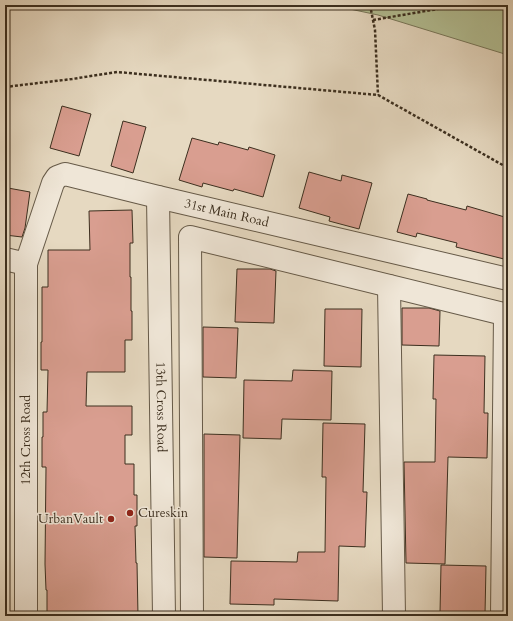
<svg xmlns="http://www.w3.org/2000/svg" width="513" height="621" font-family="Cardo,serif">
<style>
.green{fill:#b3bf94;stroke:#78775a}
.building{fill:#d99e90;stroke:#3c2f1f}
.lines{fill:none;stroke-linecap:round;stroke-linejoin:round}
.minor-casing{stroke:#665a48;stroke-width:24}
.path{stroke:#3c2f1f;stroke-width:2.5;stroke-dasharray:3 2;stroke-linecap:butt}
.minor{stroke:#efe6d7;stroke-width:22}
.poi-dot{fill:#8f2418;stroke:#efe6d7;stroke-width:1.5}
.labels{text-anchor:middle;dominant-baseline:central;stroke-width:3;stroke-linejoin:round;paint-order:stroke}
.street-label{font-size:13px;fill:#3c2f1f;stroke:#efe6d7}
.poi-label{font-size:13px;fill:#3c2f1f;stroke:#efe6d7;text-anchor:start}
</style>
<rect width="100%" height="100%" fill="#e6d9c1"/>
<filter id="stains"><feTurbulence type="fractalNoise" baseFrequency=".005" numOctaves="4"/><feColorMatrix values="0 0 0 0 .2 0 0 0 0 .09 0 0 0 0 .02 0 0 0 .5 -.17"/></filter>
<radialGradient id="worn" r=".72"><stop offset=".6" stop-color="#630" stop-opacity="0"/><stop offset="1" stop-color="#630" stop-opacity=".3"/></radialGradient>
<polygon class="green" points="331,5 508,5 508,55 378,15"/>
<g class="building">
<polygon points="62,106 91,114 79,156 50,148"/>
<polygon points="123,121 146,127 133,173 111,166"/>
<polygon points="192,138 218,145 219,142 248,150 249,147 275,155 263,197 234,189 233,191 203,183 202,187 179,180"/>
<polygon points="309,172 341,181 342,175 372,183 359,229 329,221 330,217 299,208"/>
<polygon points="8,188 30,192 25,228 22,237 5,235 5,205"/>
<polygon points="408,194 427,199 427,200 466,210 467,206 508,218 508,260 456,247 457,243 417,233 416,237 397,232"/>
<polygon points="132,210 133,243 130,243 130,277 131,277 131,311 132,311 132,340 125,340 125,372 87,372 86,406 132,406 132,435 125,435 125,464 134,464 134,495 137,495 137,526 135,526 136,563 137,563 138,616 47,616 47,590 46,590 45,564 46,467 42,467 42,437 43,437 43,412 47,412 48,370 41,370 41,342 42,342 42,287 48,287 48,250 90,250 89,211"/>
<polygon points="237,269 270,269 276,271 274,323 235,322"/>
<polygon points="402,308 429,308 440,311 439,346 402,345"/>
<polygon points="325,309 362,309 361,367 324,366"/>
<polygon points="203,327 238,328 236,378 203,377"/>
<polygon points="434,355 485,356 484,413 488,413 487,458 448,457 445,564 406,563 404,462 435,462 436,399 433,399"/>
<polygon points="293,370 332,371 331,420 282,419 281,439 243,438 244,380 292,381"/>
<polygon points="323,423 365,424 363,492 367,492 365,547 339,546 338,601 274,599 274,605 230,604 231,561 297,562 298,552 325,552 326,477 322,477"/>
<polygon points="204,434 240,435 237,558 204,557"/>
<polygon points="441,565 486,566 485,614 440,613"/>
</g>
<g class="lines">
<g class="minor-casing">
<g id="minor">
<path id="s1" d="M158 197 164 616"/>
<path id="s2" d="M5 259 26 264 53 183 57 177 65 174 158 197 508 279"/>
<polyline points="26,264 26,616"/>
<polyline points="389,286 394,616"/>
<polyline points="192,616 190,237 508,315"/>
<polyline points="502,616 505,315"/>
</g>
</g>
<g class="path">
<polyline points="370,5 375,30 378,95"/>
<polyline points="373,20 461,5 508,6"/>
<polyline points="5,87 72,79 117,72 378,95 508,168"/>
</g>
<use href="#minor" class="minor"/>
</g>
<g class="poi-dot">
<circle cx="130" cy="513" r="4"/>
<circle cx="111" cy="519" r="4"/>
</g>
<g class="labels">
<g class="street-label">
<text stroke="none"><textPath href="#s2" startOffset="289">31st Main Road</textPath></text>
<text stroke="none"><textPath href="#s1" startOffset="210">13th Cross Road</textPath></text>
<text transform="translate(26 440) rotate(-90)">12th Cross Road</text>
</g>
<g class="poi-label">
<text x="138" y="513">Cureskin</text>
<text x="103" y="519" text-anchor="end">UrbanVault</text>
</g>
</g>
<rect width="513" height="621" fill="none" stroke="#e6d9c1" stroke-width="20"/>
<rect x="6" y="6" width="501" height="609" fill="none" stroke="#3c2f1f" stroke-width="2"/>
<rect x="10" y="10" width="493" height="601" fill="none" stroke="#3c2f1f"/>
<rect width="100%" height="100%" filter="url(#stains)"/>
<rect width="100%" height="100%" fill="url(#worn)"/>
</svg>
